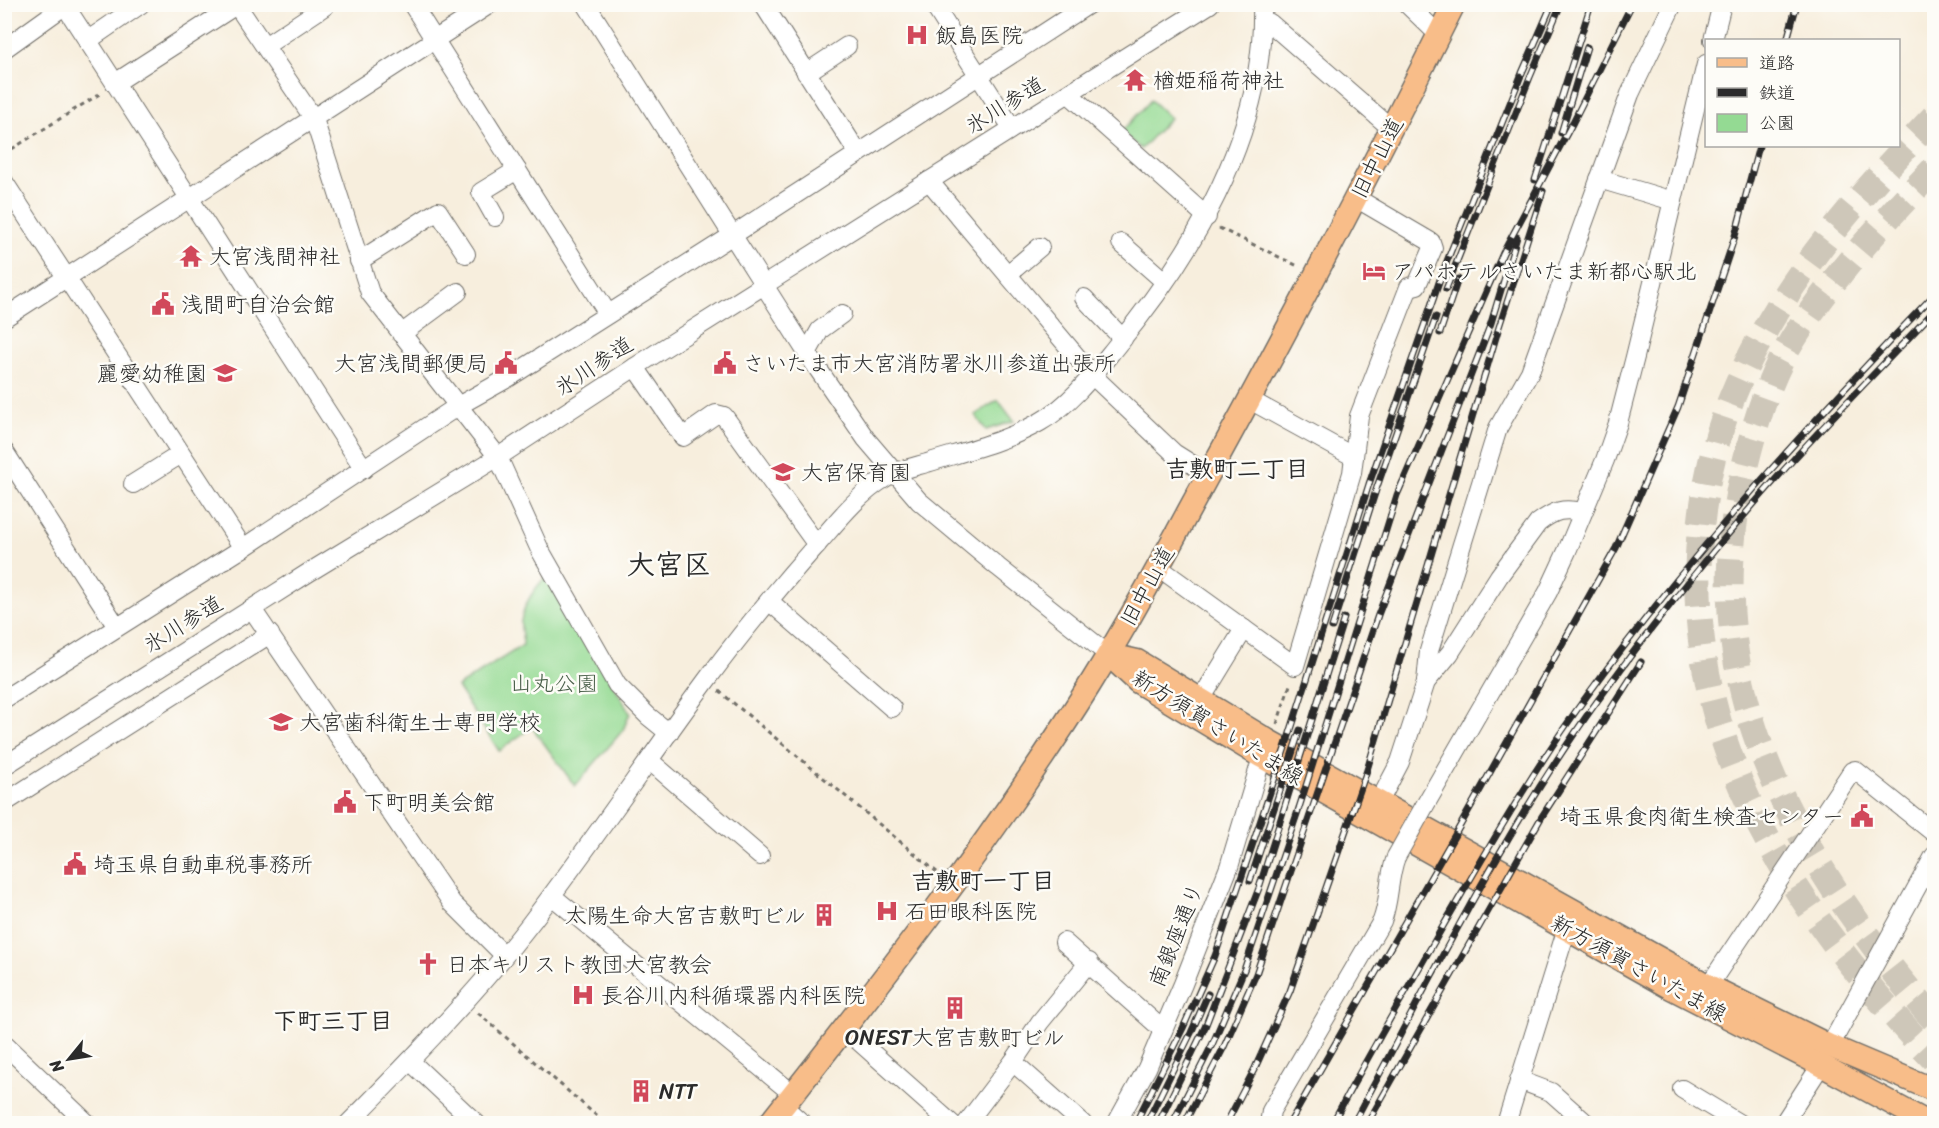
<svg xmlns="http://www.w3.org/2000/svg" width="1939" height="1128" font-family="Sriracha,'Klee One',sans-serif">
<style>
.green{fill:#94da93;stroke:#60825f;stroke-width:1.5}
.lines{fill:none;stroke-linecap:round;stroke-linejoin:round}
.highway-tunnel{stroke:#cec7b9;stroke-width:27;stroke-dasharray:27 14;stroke-linecap:butt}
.minor-casing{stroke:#726f69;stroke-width:20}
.major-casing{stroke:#726f69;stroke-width:25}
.path{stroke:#726f69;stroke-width:3;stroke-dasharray:4.5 4.5;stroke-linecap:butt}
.minor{stroke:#fff;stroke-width:18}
.major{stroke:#f8bd89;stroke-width:22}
.rail-casing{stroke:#2b2b2b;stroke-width:7}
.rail{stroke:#fdfcf7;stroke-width:4.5;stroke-dasharray:14;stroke-linecap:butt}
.minor-bridge-casing{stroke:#726f69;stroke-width:20;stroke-linecap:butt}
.minor-bridge{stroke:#fff;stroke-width:18}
.labels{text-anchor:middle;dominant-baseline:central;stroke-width:5;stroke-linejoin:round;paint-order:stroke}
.poi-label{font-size:22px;fill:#2b2b2b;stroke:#fdfcf7;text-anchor:start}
.street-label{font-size:22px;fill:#2b2b2b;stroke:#fdfcf7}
.park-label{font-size:22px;fill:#4a604a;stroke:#fdfcf7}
.neighbourhood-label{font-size:24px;font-weight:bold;fill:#2b2b2b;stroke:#fdfcf7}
.district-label{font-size:28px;font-weight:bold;fill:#2b2b2b;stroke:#fdfcf7}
</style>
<rect width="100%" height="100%" fill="#fdfcf7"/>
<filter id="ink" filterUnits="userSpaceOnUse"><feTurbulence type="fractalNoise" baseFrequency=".0167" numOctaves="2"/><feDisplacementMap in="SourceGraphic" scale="12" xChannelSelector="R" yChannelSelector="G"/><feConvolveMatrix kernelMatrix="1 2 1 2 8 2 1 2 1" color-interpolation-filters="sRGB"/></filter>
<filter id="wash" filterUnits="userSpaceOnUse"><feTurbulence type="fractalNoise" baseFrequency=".008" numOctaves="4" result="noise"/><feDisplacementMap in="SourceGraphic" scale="24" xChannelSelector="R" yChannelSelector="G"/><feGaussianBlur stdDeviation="1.35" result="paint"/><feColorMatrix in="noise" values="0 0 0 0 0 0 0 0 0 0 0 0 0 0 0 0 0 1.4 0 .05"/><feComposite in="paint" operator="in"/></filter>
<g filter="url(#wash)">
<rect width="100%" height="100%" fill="#f7eedd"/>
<g class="green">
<polygon points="1151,100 1170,118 1141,149 1121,132"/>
<polygon points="998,400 1014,421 986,430 975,415"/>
<path d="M548 574 630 713 623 730 575 786 532 727 499 751 457 687 523 645C523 638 520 628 521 621 524 602 536 587 548 574Z"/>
</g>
</g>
<g filter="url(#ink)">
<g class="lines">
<g class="highway-tunnel">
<path d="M1934 117C1856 199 1781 283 1736 388 1711 445 1700 506 1698 568 1693 764 1804 922 1934 1059"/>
<path d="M1934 169C1881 224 1816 294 1780 362 1763 397 1752 435 1743 473 1707 632 1749 759 1836 892 1866 936 1898 980 1934 1019"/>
</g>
<g class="minor-casing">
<g id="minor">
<polyline points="64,4 364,469"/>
<polyline points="236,4 314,119 370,293 498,457 540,550 617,685 648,716 669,733"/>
<polyline points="412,4 608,314"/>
<polyline points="586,4 807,353 866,439 919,501 998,567 1109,655"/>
<polyline points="763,4 858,153"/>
<polyline points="933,4 1012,128"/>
<polyline points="1407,4 1439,35"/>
<polyline points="1263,23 1270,23 1392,129"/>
<polyline points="1713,40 1722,4"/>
<polyline points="87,41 141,4"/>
<polyline points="265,46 325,6"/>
<polyline points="4,49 64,6"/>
<polyline points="806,73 847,46"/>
<polyline points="115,83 236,5"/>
<polyline points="1069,94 1207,217"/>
<polyline points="1599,179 1673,201"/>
<polyline points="929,181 1092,375 1174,453 1209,475"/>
<polyline points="4,182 243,548"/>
<polyline points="495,217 481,192 517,170"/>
<polyline points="1121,243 1164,281"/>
<polyline points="359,261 438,211 466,254"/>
<polyline points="1008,274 1040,247"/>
<polyline points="1084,298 1123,339"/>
<polyline points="4,318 490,4"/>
<polyline points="401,334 458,292"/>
<polyline points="807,353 820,330 842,314"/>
<polyline points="635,367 683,437 716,414 724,416 817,545"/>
<polyline points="1250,400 1354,457"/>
<polyline points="4,451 117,627"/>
<polyline points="133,484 181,454"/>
<polyline points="1158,567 1244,629"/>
<polyline points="769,601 892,708"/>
<polyline points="252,609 452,903 504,955"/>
<polyline points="1426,682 1429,651 1498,428 1530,372 1630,94 1673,4"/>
<polyline points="4,699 243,548 458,406 508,378 733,235 1089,4"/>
<polyline points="1200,701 1244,629 1295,666 1352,473 1359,416 1409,287 1417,285 1433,248 1431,242 1356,198"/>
<polyline points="650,761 760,856"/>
<polyline points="4,766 308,573 498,457 661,350 1210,4"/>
<path d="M1379 802 1400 762 1426 682 1450 653 1499 576 1538 523C1555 510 1563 508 1583 512"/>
<polyline points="4,803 270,634"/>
<polyline points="1424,807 1548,592 1567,551 1605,460 1618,423 1635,357 1706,64"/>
<polyline points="552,896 793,1094"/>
<polyline points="1064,942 1163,1030"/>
<polyline points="1701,997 1852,771 1855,770 1934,833"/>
<polyline points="845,1029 952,1124"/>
<polyline points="4,1044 88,1124"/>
<polyline points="1830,1046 1934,856"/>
<polyline points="410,1061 477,1124"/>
<polyline points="1013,1062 1083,1124"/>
<polyline points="1519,1080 1551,1092 1587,1124"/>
<polyline points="1682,1089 1740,1124"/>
<polyline points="783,1106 803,1124"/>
<path d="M348 1124C411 1060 475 995 530 924 591 845 647 761 706 681 742 632 780 586 820 541 839 519 860 493 885 478 897 470 913 467 927 463 965 451 1005 442 1040 422 1070 405 1093 375 1114 349 1193 254 1266 132 1262 4"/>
<polyline points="966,1124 1013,1062 1040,1022 1089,962"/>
<polyline points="1116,1124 1147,1068 1183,984 1229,867 1262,757"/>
<path d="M1269 1124 1271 1111 1382 921C1390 900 1388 878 1396 857"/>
<polyline points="1506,1124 1567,928"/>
<polyline points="1783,1124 1821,1065"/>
</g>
</g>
<g class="major-casing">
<g id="major">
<polyline points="1109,655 1138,682 1262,757 1669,987 1821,1065 1930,1124"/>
<polyline points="1110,655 1137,661 1267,740 1709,986 1830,1046 1934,1090"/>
<path d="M769 1124C882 982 993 839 1089 686 1131 619 1168 549 1206 479 1292 323 1374 164 1454 4"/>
</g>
</g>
<g class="path">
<polyline points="4,154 101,93"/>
<polyline points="1219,228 1300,267"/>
<polyline points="719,691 938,873"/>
<polyline points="1277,724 1291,682"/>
<polyline points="478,1013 606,1124"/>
</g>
<use href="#minor" class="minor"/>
<use href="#major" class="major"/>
<g class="rail-casing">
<g id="rail">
<polyline points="1787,40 1797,4"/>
<polyline points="1561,133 1587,47"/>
<polyline points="1535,180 1591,4"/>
<polyline points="1446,289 1530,77 1561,4"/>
<polyline points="1440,333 1458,279"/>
<polyline points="1332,627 1377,487 1436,317"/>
<polyline points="1250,881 1300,730"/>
<polyline points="1135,1124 1183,1028 1215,956 1290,733 1369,484 1443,271 1522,73 1552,4"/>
<polyline points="1146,1124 1191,1033 1208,994"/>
<polyline points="1158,1124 1205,1027 1259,888 1344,618"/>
<polyline points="1172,1124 1212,1045 1244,970 1299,808 1397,495 1503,253 1573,122 1632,4"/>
<polyline points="1184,1124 1223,1049 1256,974 1378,615 1491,323 1517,237"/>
<polyline points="1226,1124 1255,1068 1290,991 1367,770 1499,327 1543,191"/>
<polyline points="1289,1124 1460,826 1616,548 1678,407 1735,236 1759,146"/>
<path d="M1332 1124C1368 1055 1408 988 1446 921 1491 844 1536 765 1589 693 1693 551 1812 421 1934 295"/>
<path d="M1353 1124C1430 980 1503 832 1598 700 1658 617 1723 537 1792 461 1838 410 1887 361 1934 311"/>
<polyline points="1367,1124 1541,818 1641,662"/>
</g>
</g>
<use href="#rail" class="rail"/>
<g class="minor-bridge-casing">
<polyline id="minor-bridge" points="1396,857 1424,807"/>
</g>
<use href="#minor-bridge" class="minor-bridge"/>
</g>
</g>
<defs>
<g id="hospital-bare" transform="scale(1.8)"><path d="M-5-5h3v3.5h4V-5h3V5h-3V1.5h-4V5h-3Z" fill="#d1495b" stroke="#fdfcf7" stroke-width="2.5" paint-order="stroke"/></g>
<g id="temple-bare" transform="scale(1.8)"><path d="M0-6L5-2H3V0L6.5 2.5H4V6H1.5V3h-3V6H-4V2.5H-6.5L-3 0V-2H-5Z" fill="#d1495b" stroke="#fdfcf7" stroke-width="2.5" paint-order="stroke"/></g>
<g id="hotel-bare" transform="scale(1.8)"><path d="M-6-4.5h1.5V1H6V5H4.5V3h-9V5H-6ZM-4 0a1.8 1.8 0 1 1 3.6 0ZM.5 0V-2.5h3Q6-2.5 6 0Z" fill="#d1495b" stroke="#fdfcf7" stroke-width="2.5" paint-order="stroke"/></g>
<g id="civic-bare" transform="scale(1.8)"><path d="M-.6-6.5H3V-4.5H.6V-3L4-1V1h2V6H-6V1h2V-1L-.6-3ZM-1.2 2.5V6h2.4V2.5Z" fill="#d1495b" stroke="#fdfcf7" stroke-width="2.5" paint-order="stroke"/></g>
<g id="school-bare" transform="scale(1.8)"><path d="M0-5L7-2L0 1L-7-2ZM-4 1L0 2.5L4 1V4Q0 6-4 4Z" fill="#d1495b" stroke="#fdfcf7" stroke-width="2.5" paint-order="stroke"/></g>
<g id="university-bare" transform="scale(1.8)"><path d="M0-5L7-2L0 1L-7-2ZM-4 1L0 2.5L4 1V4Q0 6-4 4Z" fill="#d1495b" stroke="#fdfcf7" stroke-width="2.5" paint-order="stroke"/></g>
<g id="building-bare" transform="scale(1.8)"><path d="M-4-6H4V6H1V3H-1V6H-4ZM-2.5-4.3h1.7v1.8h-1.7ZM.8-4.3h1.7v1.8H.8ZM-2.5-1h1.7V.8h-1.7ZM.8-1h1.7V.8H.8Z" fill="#d1495b" stroke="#fdfcf7" stroke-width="2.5" paint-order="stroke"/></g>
<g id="church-bare" transform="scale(1.8)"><path d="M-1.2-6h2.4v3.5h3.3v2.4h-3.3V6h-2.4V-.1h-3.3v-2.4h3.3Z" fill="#d1495b" stroke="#fdfcf7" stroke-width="2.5" paint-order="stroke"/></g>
</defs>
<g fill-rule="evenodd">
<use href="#hospital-bare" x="917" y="35"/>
<use href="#temple-bare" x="1135" y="80"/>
<use href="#temple-bare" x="191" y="256"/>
<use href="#hotel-bare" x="1374" y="271"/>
<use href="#civic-bare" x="163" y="304"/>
<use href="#civic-bare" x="506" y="363"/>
<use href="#civic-bare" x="725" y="363"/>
<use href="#school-bare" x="225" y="373"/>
<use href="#school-bare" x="783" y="472"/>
<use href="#university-bare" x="281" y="722"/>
<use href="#civic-bare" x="345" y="802"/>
<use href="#civic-bare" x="1862" y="816"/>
<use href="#civic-bare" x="75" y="864"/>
<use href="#hospital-bare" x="887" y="911"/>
<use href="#building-bare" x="824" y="915"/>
<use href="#church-bare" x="428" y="964"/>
<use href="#hospital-bare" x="583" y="995"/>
<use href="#building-bare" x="955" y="1008"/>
<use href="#building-bare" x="641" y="1091"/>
</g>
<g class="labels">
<g class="poi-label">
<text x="935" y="35">飯島医院</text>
<text x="1153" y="80">楢姫稲荷神社</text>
<text x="209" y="256">大宮浅間神社</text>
<text x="1392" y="271">アパホテルさいたま新都心駅北</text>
<text x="181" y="304">浅間町自治会館</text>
<text x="488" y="363" text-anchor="end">大宮浅間郵便局</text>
<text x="743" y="363">さいたま市大宮消防署氷川参道出張所</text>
<text x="207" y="373" text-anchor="end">麗愛幼稚園</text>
<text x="801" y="472">大宮保育園</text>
<text x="299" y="722">大宮歯科衛生士専門学校</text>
<text x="363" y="802">下町明美会館</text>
<text x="1844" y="816" text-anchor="end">埼玉県食肉衛生検査センター</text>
<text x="93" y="864">埼玉県自動車税事務所</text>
<text x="905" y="911">石田眼科医院</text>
<text x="806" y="915" text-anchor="end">太陽生命大宮吉敷町ビル</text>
<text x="446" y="964">日本キリスト教団大宮教会</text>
<text x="601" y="995">長谷川内科循環器内科医院</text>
<text x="955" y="1037" text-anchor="middle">ONEST大宮吉敷町ビル</text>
<text x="659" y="1091">NTT</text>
</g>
<g class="street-label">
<text transform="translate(1005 105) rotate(-32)">氷川参道</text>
<text transform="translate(1377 158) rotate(-63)">旧中山道</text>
<text transform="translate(594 366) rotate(-34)">氷川参道</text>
<text transform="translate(1147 586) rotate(-61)">旧中山道</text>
<text transform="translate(183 624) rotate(-32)">氷川参道</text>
<text transform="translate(1218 727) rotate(32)">新方須賀さいたま線</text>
<text transform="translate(1176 935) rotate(-68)">南銀座通り</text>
<text transform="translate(1639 968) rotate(29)">新方須賀さいたま線</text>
</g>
<g class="park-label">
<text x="554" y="683">山丸公園</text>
</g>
<g class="neighbourhood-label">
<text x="1237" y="469">吉敷町二丁目</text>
<text x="983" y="881">吉敷町一丁目</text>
<text x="333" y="1021">下町三丁目</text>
</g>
<g class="district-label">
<text x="669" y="564">大宮区</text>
</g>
</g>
<rect width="1939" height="1128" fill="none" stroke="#fdfcf7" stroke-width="24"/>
<rect x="1705" y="39" width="195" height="108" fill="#fdfcf7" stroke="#a9a8a5" stroke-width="1.5"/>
<rect x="1717" y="58" width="30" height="9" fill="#f8bd89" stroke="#a9a8a5" stroke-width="1.5"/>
<text x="1759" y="69" font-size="18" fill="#2b2b2b">道路</text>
<rect x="1717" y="88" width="30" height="9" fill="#2b2b2b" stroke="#a9a8a5" stroke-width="1.5"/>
<text x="1759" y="99" font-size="18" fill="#2b2b2b">鉄道</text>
<rect x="1717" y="114" width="30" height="18" fill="#94da93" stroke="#a9a8a5" stroke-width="1.5"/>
<text x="1759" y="129" font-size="18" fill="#2b2b2b">公園</text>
<g transform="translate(69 1059) rotate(240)" stroke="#fdfcf7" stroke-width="4.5" paint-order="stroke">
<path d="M0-4.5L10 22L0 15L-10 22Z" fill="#2b2b2b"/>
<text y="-9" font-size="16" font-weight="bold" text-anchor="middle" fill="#2b2b2b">N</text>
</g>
</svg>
